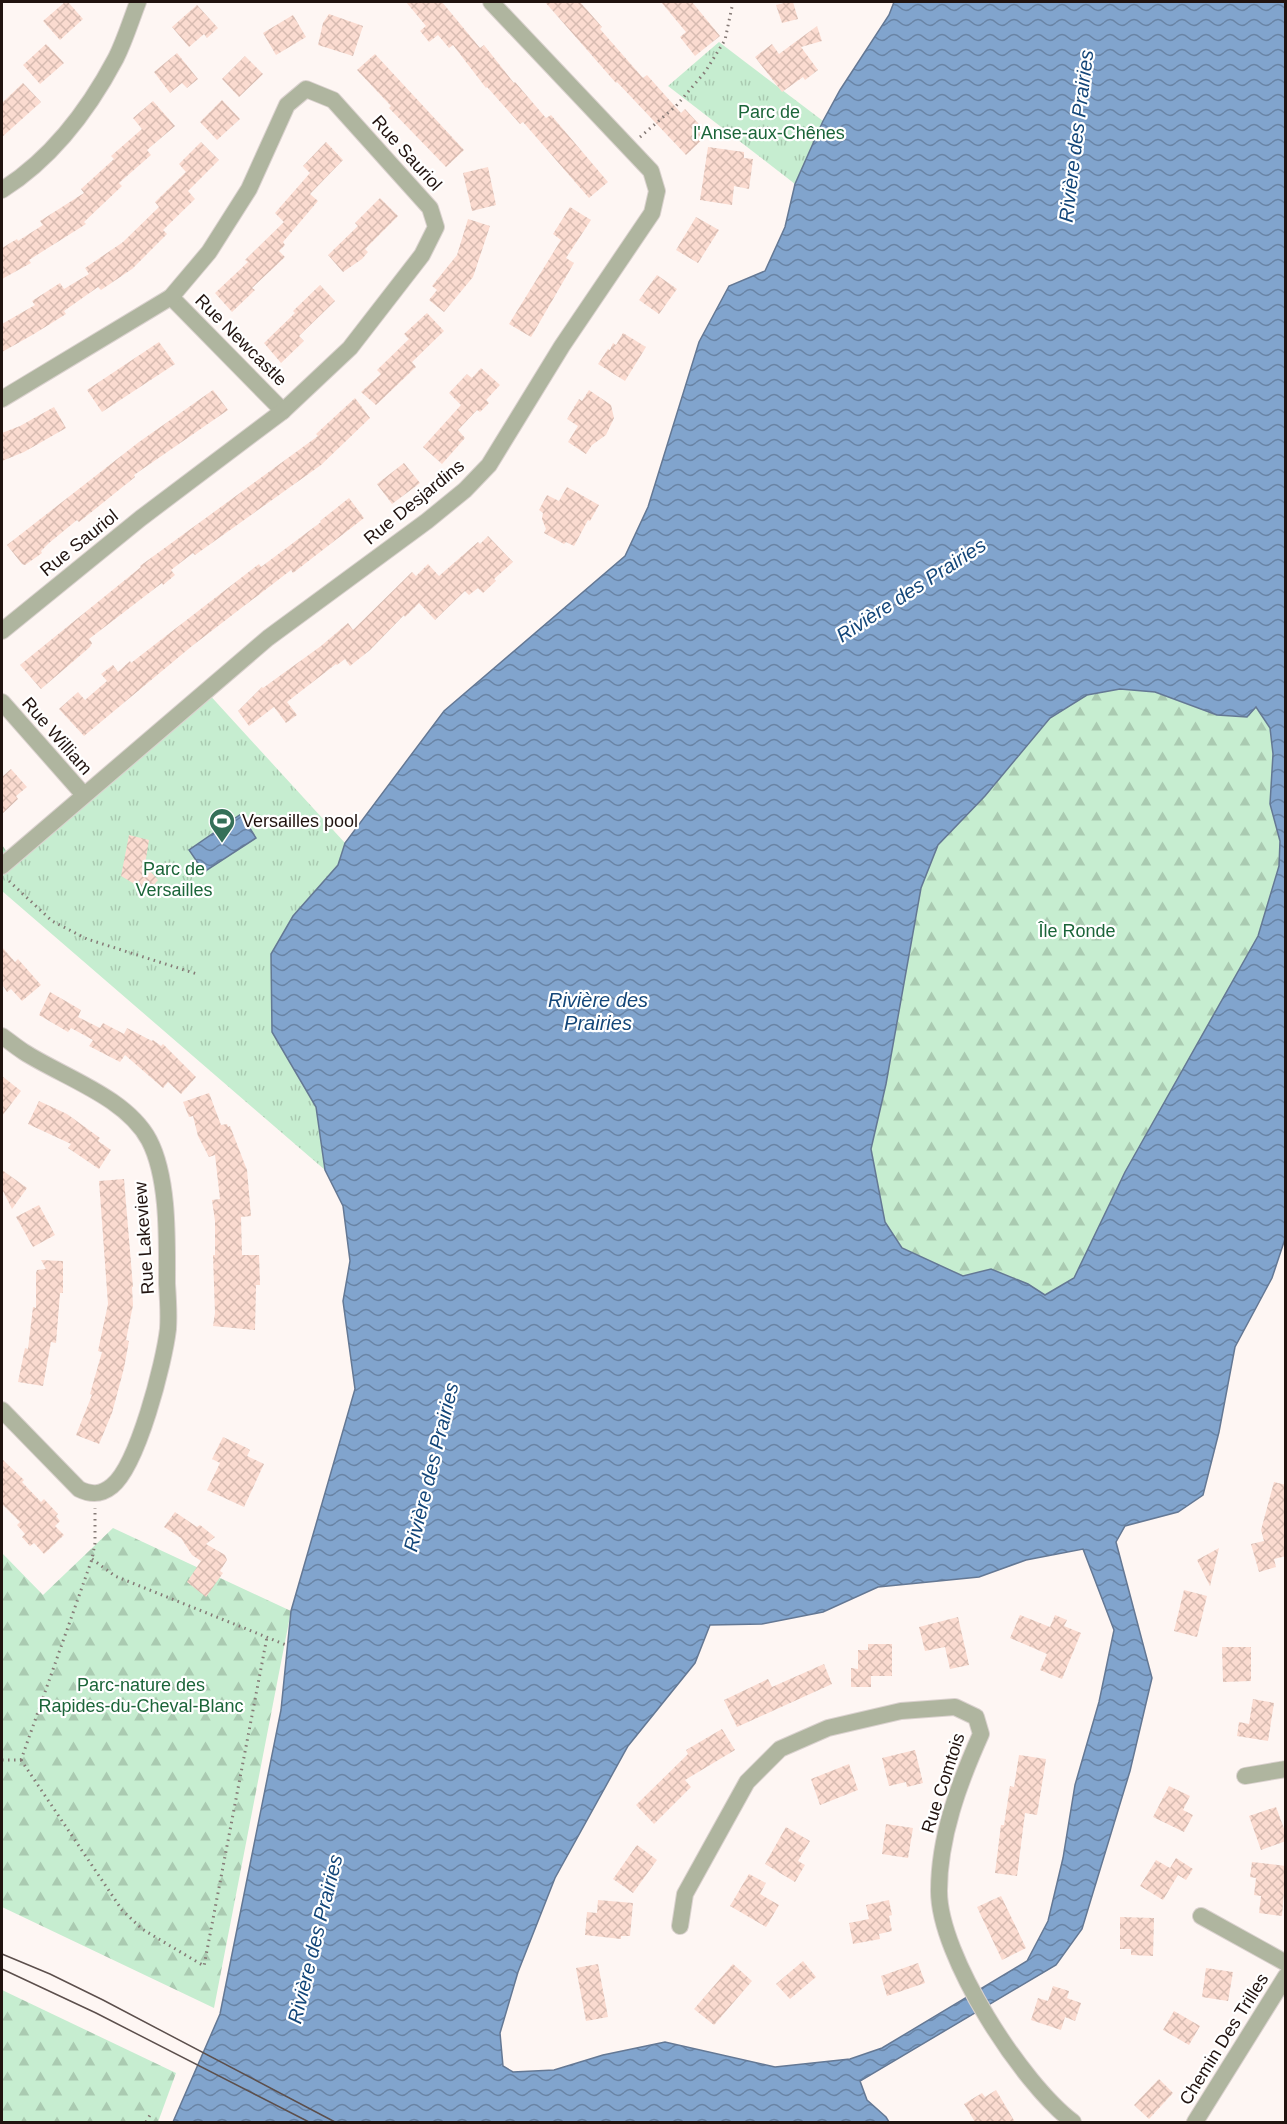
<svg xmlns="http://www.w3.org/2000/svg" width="1287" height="2124" font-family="Arial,sans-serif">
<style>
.grass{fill:url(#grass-tufts)}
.forest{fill:url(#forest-firs)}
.water{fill:url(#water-waves);stroke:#647894;stroke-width:1.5;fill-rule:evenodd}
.building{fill:url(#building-cross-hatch)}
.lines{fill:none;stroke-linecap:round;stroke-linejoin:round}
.minor-casing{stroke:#dbd2cf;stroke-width:18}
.path{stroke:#857a76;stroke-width:3;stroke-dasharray:1.5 4.5;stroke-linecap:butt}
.minor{stroke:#afb59f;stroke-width:16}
.tram{stroke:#5c4f4c;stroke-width:1.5}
.labels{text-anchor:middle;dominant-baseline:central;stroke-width:4.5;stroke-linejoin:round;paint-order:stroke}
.park-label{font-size:18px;fill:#1b6539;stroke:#fff}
.street-label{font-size:18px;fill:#21130f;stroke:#fff}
.poi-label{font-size:18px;fill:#21130f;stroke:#fff;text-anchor:start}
.water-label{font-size:20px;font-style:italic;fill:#134679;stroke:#fff}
</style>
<defs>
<pattern id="grass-tufts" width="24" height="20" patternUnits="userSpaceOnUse" patternTransform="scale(1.5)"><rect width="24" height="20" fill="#c6edd0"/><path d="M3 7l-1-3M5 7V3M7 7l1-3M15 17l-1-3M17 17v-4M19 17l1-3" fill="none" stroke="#aacab1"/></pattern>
<pattern id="forest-firs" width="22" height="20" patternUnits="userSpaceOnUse" patternTransform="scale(1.5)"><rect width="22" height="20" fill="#c6edd0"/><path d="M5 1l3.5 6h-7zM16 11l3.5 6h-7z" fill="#aacab1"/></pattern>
<pattern id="water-waves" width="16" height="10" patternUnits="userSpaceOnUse" patternTransform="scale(1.5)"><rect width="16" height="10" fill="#81a4cd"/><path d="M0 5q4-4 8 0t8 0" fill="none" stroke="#6984a5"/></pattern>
<pattern id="building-cross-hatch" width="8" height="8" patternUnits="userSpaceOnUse" patternTransform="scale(1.5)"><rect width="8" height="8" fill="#fbdbd0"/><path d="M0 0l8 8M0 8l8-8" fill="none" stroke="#d7bbb1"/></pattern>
</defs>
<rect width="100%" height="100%" fill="#fef6f3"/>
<g class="grass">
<polygon points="719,42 823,121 795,184 668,86"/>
<polygon points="206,691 345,843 338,865 293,916 272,1032 316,1107 325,1170 2,891 2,845 11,857"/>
</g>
<g class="forest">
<polygon points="1120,689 1155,692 1217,715 1256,706 1270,728 1273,754 1270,804 1280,841 1279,866 1258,936 1125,1172 1074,1278 1046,1295 1028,1284 991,1269 963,1276 902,1248 885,1222 871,1149 886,1084 921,888 938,845 985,796 1050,718 1087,695"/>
<polygon points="113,1528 291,1611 214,2008 2,1907 2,1553 43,1595"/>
<polygon points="2,1990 176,2073 158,2122 2,2122"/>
</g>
<g class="water">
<path d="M894 2H1285V1239L1272 1278 1235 1347 1219 1432 1203 1495 1178 1512 1125 1526 1116 1542 1152 1678 1130 1771 1082 1929 1056 1965 860 2081 867 2100 886 2117 889 2122H173L220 2014 281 1710 291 1611 355 1389 343 1301 350 1261 343 1206 325 1170 316 1107 272 1032 271 954 293 916 338 865 345 843 444 711 625 556 648 507 699 342 729 286 765 271 785 227 795 184 823 121 840 90 889 15ZM1120 689 1155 692 1217 715 1247 717 1256 707 1270 728 1273 754 1270 804 1280 841 1279 866 1258 936 1125 1172 1074 1278 1045 1295 1028 1284 991 1269 963 1276 902 1248 885 1222 871 1149 886 1084 921 888 938 845 985 796 1050 718 1087 695ZM1083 1549 1114 1630 1099 1702 1075 1785 1063 1858 1048 1921 1027 1961 882 2048 850 2059 775 2067 665 2042 603 2055 554 2070 513 2072 503 2066 500 2033 518 1972 555 1878 628 1746 695 1663 710 1625 762 1624 823 1612 878 1587 979 1577 1026 1560Z"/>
<polygon points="241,814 256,838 204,872 189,850"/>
</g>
<g class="building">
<polygon points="65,2 68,2 83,19 60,40 43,21"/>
<polygon points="406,2 442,2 480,48 484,45 514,83 515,82 546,118 551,115 608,182 589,198 523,122 520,124 487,87 486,88 453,45 449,48 438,35 429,42 420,31 426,26"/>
<polygon points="545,2 580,2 602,27 600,29 643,78 647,75 681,113 685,109 708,134 686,155 617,82 616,83"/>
<polygon points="661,2 692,2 720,36 695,56 680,37 686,32"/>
<polygon points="788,2 793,2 798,19 782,23 776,5"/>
<polygon points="197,5 218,28 207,38 204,34 189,47 172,27"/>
<polygon points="329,14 363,26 353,56 318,45 323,23"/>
<polygon points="293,15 306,37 276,55 263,33"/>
<polygon points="817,26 822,41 801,47 818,70 805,80 803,77 782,92 755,57 772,44 779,54"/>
<polygon points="46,44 64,63 40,84 23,65"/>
<polygon points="177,53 198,79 187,88 182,83 170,93 154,72"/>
<polygon points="375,54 464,150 446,167 389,108 391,106 357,70"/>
<polygon points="245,56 263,74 239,97 222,79"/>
<polygon points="23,83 41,102 2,137 2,103"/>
<polygon points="222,100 240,119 217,140 200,122"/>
<polygon points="153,101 175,126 147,150 151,155 119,183 122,186 84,222 86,224 29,260 31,263 2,279 2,248 17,239 18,241 43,225 40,221 84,193 81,189 114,159 111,156 142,129 133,118"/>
<polygon points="201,142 219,160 188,191 195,199 163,230 167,234 132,269 101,290 98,287 64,311 66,314 34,334 2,352 2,324 35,305 32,301 60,283 64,289 89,274 85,268 123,242 159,207 155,202 186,172 179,164"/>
<polygon points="326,142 343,160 310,194 318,201 283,242 285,245 279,251 285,257 252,288 255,290 232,312 215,293 248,262 245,260 284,222 275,213 310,173 303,166"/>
<polygon points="708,147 744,152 744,158 753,159 749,189 734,186 732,205 700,200"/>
<polygon points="488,167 496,205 472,211 463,173"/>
<polygon points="380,198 398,216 365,249 368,252 362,259 343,272 328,255 358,226 355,223"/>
<polygon points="570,207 591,220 566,258 574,263 531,337 509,324 561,240 553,234"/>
<polygon points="696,217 719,230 698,263 676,250"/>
<polygon points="468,219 490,226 473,277 444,312 429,300 437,290 432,286 457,255"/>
<polygon points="657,275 677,289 659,314 639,300"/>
<polygon points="320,285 335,301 299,336 304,341 281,363 264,343 295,313 293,311"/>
<polygon points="427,313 444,331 412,362 416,367 376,405 361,392 381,374 377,370 409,339 404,334"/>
<polygon points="623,333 646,347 625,381 598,364 608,349 610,350 613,343 616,345"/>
<polygon points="159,342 175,364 102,412 87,390"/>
<polygon points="481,368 500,385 486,400 489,403 480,412 477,410 458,430 465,438 442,464 423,447 461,405 449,393 467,374 472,378"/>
<polygon points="213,390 228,410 134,475 135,477 79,522 77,520 49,543 41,551 42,553 25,565 22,564 7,545 139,442"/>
<polygon points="589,390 611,405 614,418 606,435 592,445 586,454 568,442 578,426 567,419 579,399 582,401"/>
<polygon points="355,398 370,418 321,465 195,555 193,553 171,570 175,575 163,585 162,583 89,639 92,643 90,647 41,689 20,665 141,567 140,566 318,436 316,434"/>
<polygon points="54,407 66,428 24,452 2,461 2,433 20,426"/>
<polygon points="404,463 420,483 392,504 377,484"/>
<polygon points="567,487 599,505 590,521 588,520 574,546 566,542 564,544 544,533 546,529 542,519 543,513 539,510 547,495 559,501"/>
<polygon points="349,498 364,518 293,573 291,570 192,646 84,736 59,709 78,692 85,700 107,681 101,674 113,665 118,672 130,661 131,663 259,564 261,567 321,522 320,521"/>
<polygon points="488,536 513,562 494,579 496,581 483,593 478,588 469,595 465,591 435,620 419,603 405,617 404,615 370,650 350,666 345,659 337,665 336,664 287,702 297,715 286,723 274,707 249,726 238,711 262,687 263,688 321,646 348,623 353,630 412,572 416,576 428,564 439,576 478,542 480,544"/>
<polygon points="11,769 27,787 16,796 18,799 2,814 2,777"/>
<polygon points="129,835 149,840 145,865 158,880 148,892 121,876"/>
<polygon points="2,947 15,962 18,959 41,985 22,1001 11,989 7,992 2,984"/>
<polygon points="50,992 81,1010 78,1017 100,1028 103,1023 124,1034 127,1028 152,1041 153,1040 161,1046 163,1044 196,1077 181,1094 168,1082 163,1088 125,1055 120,1062 89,1046 93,1040 71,1028 68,1032 39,1015"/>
<polygon points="2,1076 21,1091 2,1116"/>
<polygon points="209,1093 221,1125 227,1124 228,1127 230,1126 247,1170 251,1216 241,1217 242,1255 259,1255 260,1285 256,1285 255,1330 213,1326 215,1313 213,1255 215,1255 215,1221 212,1200 220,1199 215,1155 209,1157 198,1136 193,1116 189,1117 183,1102"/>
<polygon points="39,1101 67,1114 100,1138 98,1141 111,1150 99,1169 68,1148 71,1144 28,1124"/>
<polygon points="2,1170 27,1188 12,1209 2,1189"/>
<polygon points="124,1179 133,1287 132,1287 133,1305 126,1340 129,1341 124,1368 112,1413 99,1444 76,1435 92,1395 90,1394 102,1352 98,1351 108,1304 99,1181"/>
<polygon points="39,1205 55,1235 33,1247 16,1217"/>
<polygon points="41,1260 63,1261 63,1293 60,1293 56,1343 51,1342 43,1386 18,1382 25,1348 28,1349 33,1307 36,1308 36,1273 37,1270 46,1269"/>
<polygon points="223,1437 245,1447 250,1450 247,1456 264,1464 244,1507 207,1490 220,1463 212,1459"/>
<polygon points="2,1459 24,1480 22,1482 41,1502 44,1499 58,1514 56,1516 60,1521 55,1526 64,1535 44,1554 34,1543 30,1546 22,1537 25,1534 17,1525 20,1522 2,1504"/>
<polygon points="1274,1482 1286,1485 1286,1556 1274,1559 1276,1567 1259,1572 1251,1544 1264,1541 1261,1530"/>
<polygon points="175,1512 197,1527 200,1525 215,1537 206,1544 225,1555 227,1560 220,1571 223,1573 206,1597 187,1582 201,1561 192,1555 181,1538 164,1527"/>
<polygon points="1219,1548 1210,1586 1197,1560"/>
<polygon points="1184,1590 1207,1596 1197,1637 1174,1631"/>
<polygon points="1020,1615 1050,1627 1055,1615 1067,1620 1064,1626 1081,1633 1062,1679 1040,1670 1047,1654 1010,1638"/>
<polygon points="958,1617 969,1665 950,1669 945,1647 925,1651 919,1627"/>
<polygon points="868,1644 892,1644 892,1676 871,1676 871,1687 851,1687 851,1668 858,1669 858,1650 868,1650"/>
<polygon points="1222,1647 1251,1647 1251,1681 1223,1682"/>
<polygon points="824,1664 832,1684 737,1727 724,1700 768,1679 772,1687"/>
<polygon points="1253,1699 1274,1703 1268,1741 1237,1736 1239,1722 1249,1724"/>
<polygon points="722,1729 735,1750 685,1780 691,1787 654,1824 636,1805 688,1754 686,1750"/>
<polygon points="915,1750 923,1783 907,1787 906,1782 889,1786 882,1758"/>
<polygon points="1019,1755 1046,1759 1037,1815 1025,1813 1017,1876 995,1873 1001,1825 1004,1825 1010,1786 1014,1787"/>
<polygon points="849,1764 858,1790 820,1805 811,1779"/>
<polygon points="1169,1786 1190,1796 1183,1810 1193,1815 1184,1832 1153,1817"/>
<polygon points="1276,1807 1286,1834 1286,1841 1261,1850 1249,1816"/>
<polygon points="886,1824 913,1828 908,1858 882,1854"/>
<polygon points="786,1827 810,1841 798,1861 805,1865 795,1882 765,1864"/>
<polygon points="637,1845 657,1860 633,1893 613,1879"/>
<polygon points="1176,1858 1193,1869 1186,1880 1178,1875 1163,1900 1140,1886 1156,1860 1170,1868"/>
<polygon points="1252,1862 1286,1866 1282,1916 1259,1913 1261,1896 1254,1895 1256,1878 1250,1877"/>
<polygon points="749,1874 766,1883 760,1894 779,1905 766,1927 730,1906"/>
<polygon points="1001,1896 1026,1948 1002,1960 977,1907"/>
<polygon points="598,1900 633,1903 630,1936 621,1936 621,1939 585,1935 587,1912 597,1913"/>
<polygon points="889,1900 892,1915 889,1916 892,1931 879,1934 880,1939 853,1944 849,1923 869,1919 866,1905"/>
<polygon points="1120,1917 1154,1918 1153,1956 1131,1955 1131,1949 1120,1949"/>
<polygon points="803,1961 816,1977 790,1999 776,1984"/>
<polygon points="918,1963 925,1983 887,1996 881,1976"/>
<polygon points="598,1964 608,2017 586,2021 576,1968"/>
<polygon points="733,1964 752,1981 714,2025 694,2009"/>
<polygon points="1206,1968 1233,1972 1228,2001 1202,1997"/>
<polygon points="1053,1986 1069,1991 1067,1998 1081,2003 1075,2021 1065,2017 1061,2030 1031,2020 1038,1998 1048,2001"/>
<polygon points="1174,2011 1200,2026 1189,2045 1163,2030"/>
<polygon points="1159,2079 1173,2093 1149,2119 1134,2105"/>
<polygon points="996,2090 1015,2122 975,2122 964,2104 982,2093 985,2097"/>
</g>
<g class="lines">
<g class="minor-casing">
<g id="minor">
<path d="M2 190C51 159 89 109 116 58 125 40 131 20 138 2"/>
<polyline points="171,297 283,411"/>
<polyline points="2,399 171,297 209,252 249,189 287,105 306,89 333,100 430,208 436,227 422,255 350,348 283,411 141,518 2,631"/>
<polyline points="2,702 84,795"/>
<polyline points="2,866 268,638 427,521 465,490 489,465 562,346 652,213 657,191 651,171 491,2"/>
<path d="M2 1036C9 1041 16 1047 24 1052 63 1077 126 1097 149 1140 169 1178 167 1241 167 1284 168 1298 169 1314 168 1329 164 1363 138 1465 112 1486 101 1495 91 1495 79 1489L2 1410"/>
<polyline points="1245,1776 1286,1769"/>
<polyline points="1201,1916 1286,1963"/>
<path d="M680 1926 685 1894 747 1782 780 1749 828 1728 901 1711 955 1707 976 1717 981 1734C959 1783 939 1837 939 1891 939 1956 1022 2084 1073 2122"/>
<polyline points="1195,2122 1286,1976"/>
</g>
</g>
<g class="path">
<polyline points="640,137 676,106 705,72 725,40 733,2"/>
<polyline points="9,881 52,921 87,939 197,974"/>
<polyline points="92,1559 115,1576 286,1645"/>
<polyline points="2,1760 21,1760"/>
<polyline points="21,1760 122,1910 142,1929 204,1966 267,1637"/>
<polyline points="21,1760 92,1559 95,1543 95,1508"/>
<polyline points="146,2122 150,2115"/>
</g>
<use href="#minor" class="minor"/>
<g class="tram">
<polyline points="2,1954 50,1974 103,2000 335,2122"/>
<polyline points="2,1969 96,2013 309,2122"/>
</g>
</g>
<defs>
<g id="stadium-pin" transform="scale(1.35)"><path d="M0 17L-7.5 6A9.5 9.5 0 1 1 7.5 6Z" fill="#357059" stroke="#fff"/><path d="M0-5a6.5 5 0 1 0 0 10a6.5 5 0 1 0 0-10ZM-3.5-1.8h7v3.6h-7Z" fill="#fff"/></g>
</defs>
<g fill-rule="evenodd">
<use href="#stadium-pin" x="222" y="821"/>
</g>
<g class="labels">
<g class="park-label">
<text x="769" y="112">Parc de<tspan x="769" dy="21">l'Anse-aux-Chênes</tspan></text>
<text x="174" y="869">Parc de<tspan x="174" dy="21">Versailles</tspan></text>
<text x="1077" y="931">Île Ronde</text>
<text x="141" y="1685">Parc-nature des<tspan x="141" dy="21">Rapides-du-Cheval-Blanc</tspan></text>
</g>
<g class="street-label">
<text transform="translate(407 153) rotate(48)">Rue Sauriol</text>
<text transform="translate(241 340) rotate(45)">Rue Newcastle</text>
<text transform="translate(414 502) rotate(-39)">Rue Desjardins</text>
<text transform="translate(79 543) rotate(-39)">Rue Sauriol</text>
<text transform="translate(57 736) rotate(49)">Rue William</text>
<text transform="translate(144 1238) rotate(-94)">Rue Lakeview</text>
<text transform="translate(943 1783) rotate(-72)">Rue Comtois</text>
<text transform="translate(1224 2039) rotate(-58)">Chemin Des Trilles</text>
</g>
<g class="poi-label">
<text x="242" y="821">Versailles pool</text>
</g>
<g class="water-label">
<text transform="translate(1076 136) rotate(-83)">Rivière des Prairies</text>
<text transform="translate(911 590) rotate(-33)">Rivière des Prairies</text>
<text x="598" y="1000">Rivière des<tspan x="598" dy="23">Prairies</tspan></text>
<text transform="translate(431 1467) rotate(-76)">Rivière des Prairies</text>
<text transform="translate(315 1939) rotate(-76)">Rivière des Prairies</text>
</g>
</g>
<rect width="1287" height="2124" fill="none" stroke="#21130f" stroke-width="6"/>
</svg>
